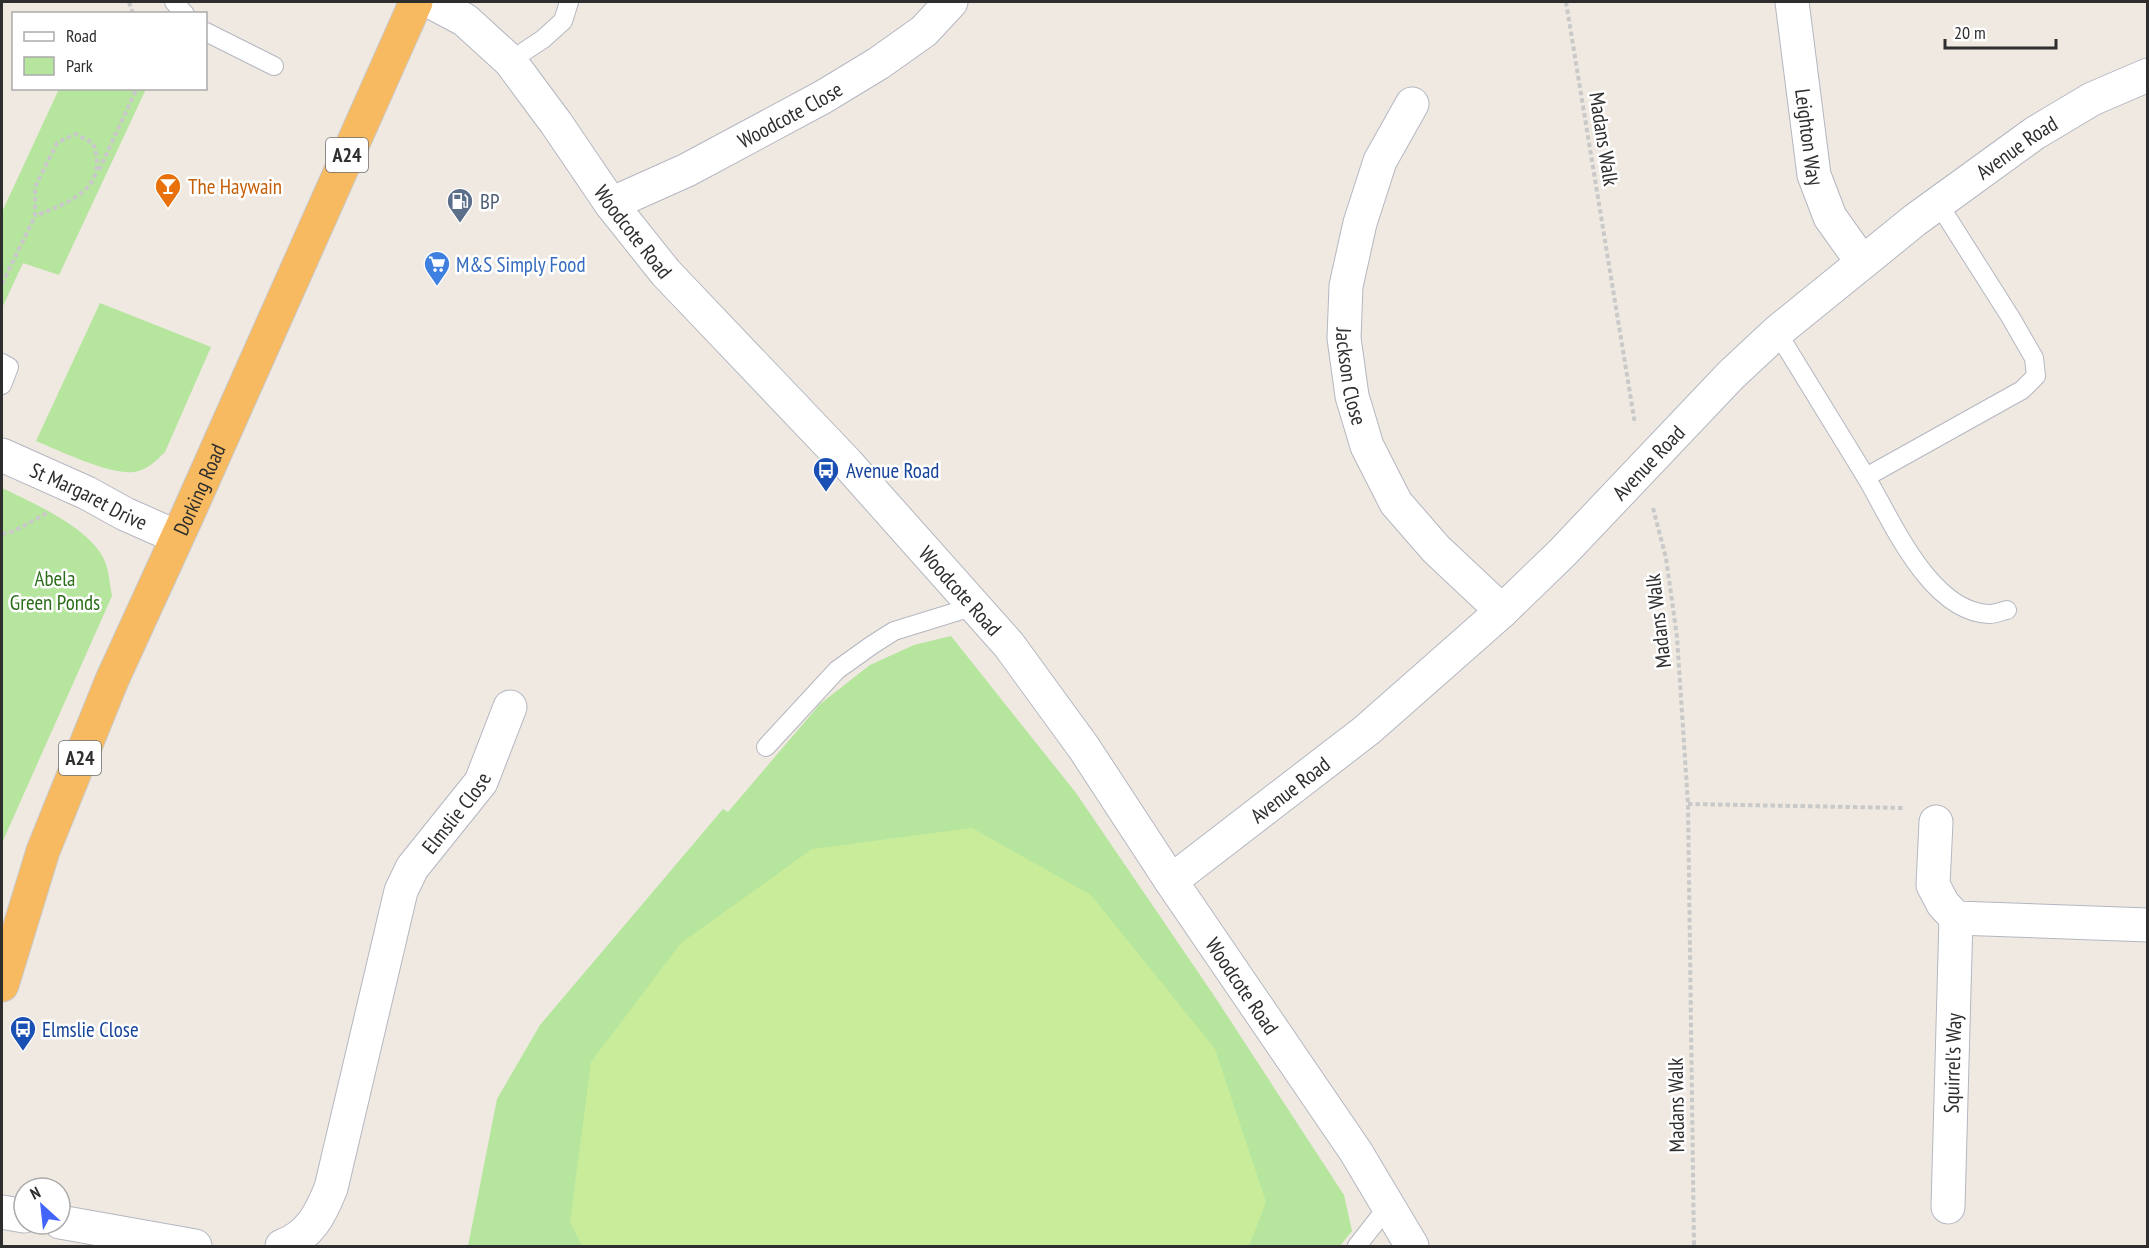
<svg xmlns="http://www.w3.org/2000/svg" width="2149" height="1248" font-family="'PT Sans Narrow',sans-serif">
<style>
.green{fill:#b6e59e}
.pitch{fill:#c9ec9a}
.lines{fill:none;stroke-linecap:round;stroke-linejoin:round}
.service-casing{stroke:#b4b7c1;stroke-width:20}
.minor-casing{stroke:#b4b7c1;stroke-width:35}
.trunk-casing{stroke:#c9c9c9;stroke-width:35}
.path{stroke:#c9c9c9;stroke-width:4;stroke-dasharray:4.5 3;stroke-linecap:butt}
.service{stroke:#fff;stroke-width:18}
.minor{stroke:#fff;stroke-width:33}
.trunk{stroke:#f8ba60;stroke-width:33}
.labels{text-anchor:middle;dominant-baseline:central;stroke-width:5;stroke-linejoin:round;paint-order:stroke}
.shield{fill:#fff;stroke:#6d6d6d;stroke-width:1.5}
.shield-label{font-size:20px;font-weight:bold;fill:#2e2e2e}
.street-label{font-size:21px;fill:#2e2e2e;stroke:#fff}
.food-label{font-size:21px;fill:#c56008;stroke:#fff;text-anchor:start}
.service-label{font-size:21px;fill:#4e5e75;stroke:#fff;text-anchor:start}
.shop-label{font-size:21px;fill:#366cbe;stroke:#fff;text-anchor:start}
.transit-label{font-size:21px;fill:#164399;stroke:#fff;text-anchor:start}
.park-label{font-size:21px;fill:#2c6e1b;stroke:#fff}
</style>
<rect width="100%" height="100%" fill="#efe9e1"/>
<g class="green">
<polygon points="59,89 146,89 59,275 23,263 2,308 2,212"/>
<path d="M100 303 211 347 165 452C156 461 147 470 134 472 110 475 60 451 36 441Z"/>
<path d="M2 488C33 503 94 529 106 564 109 574 110 586 112 596L2 843Z"/>
<polygon points="951,636 1076,793 1215,997 1344,1195 1352,1231 1340,1246 468,1246 497,1099 540,1025 723,809 728,812 820,704 870,665 914,645"/>
</g>
<polygon class="pitch" points="972,828 1091,895 1215,1049 1266,1202 1249,1246 582,1246 570,1222 591,1062 681,943 812,849"/>
<g class="lines">
<g class="service-casing">
<g id="service">
<polyline points="174,2 185,14"/>
<polyline points="206,32 274,66"/>
<polyline points="510,61 543,39 563,21 569,2"/>
<polyline points="1777,332 1866,477 2022,390 2036,376 2034,358 2011,318 1938,203"/>
<polyline points="2,363 9,367 2,385"/>
<path d="M1866 477C1892 521 1930 612 1989 614 1995 614 2002 611 2007 610"/>
<polyline points="766,747 837,670 872,645 894,631 975,606"/>
<polyline points="1357,1246 1389,1205"/>
</g>
</g>
<g class="minor-casing">
<g id="minor">
<path id="s1" d="M431 2 465 20 510 61 556 123 611 204 666 273 847 463 1009 645 1084 748 1171 881 1356 1152 1412 1246"/>
<path id="s2" d="M1792 2 1814 175 1830 217 1862 262"/>
<path id="s3" d="M1412 104 1380 161 1360 223 1346 286 1344 338 1352 396 1367 446 1396 503 1436 549 1502 611"/>
<path id="s4" d="M611 204 687 170 823 97 879 63 924 31 951 2"/>
<path id="s5" d="M2 455 87 493 125 514 177 537"/>
<polyline points="1936,822 1933,885 1943,904 1956,918 2148,925"/>
<path id="s6" d="M1171 881 1367 730 1502 611 1562 553 1731 375 1777 332 1915 220 2035 133 2092 99 2148 75"/>
<path id="s7" d="M1948 1207 1956 918"/>
<polyline points="2,1212 24,1216"/>
<polyline points="60,1222 195,1246"/>
<path id="s8" d="M282 1246C310 1236 321 1213 331 1188L401 891 412 868 481 782 510 707"/>
</g>
</g>
<g class="trunk-casing">
<g id="trunk">
<path id="s9" d="M2 985 43 851 112 680 188 514 416 2"/>
</g>
</g>
<g class="path">
<polyline points="129,2 133,14"/>
<polyline points="1566,2 1635,424"/>
<polyline points="99,170 137,88"/>
<path d="M2 284 35 216V187L57 143 75 134 93 143C110 188 70 202 35 216"/>
<polyline points="1653,508 1666,558 1677,637 1688,804 1694,1246"/>
<polyline points="2,534 14,531 47,513"/>
<polyline points="1688,804 1904,808"/>
</g>
<use href="#service" class="service"/>
<use href="#minor" class="minor"/>
<use href="#trunk" class="trunk"/>
</g>
<defs>
<g id="bar-pin" transform="scale(1.35)"><path d="M0 17L-7.5 6A9.5 9.5 0 1 1 7.5 6Z" fill="#e8710a" stroke="#fff"/><path d="M-6-5H6L.8 .8V4.5H3.5V6h-7V4.5H-.8V.8Z" fill="#fff"/></g>
<g id="fuel-pin" transform="scale(1.35)"><path d="M0 17L-7.5 6A9.5 9.5 0 1 1 7.5 6Z" fill="#5c6f8a" stroke="#fff"/><path d="M-5.5-6h7V0h2V4h1.3V-2.5L3-4.5l.8-.8L6-3V5H2.5V1h-1V6h-7ZM-4.2-4.7v3.2H.2V-4.7Z" fill="#fff"/></g>
<g id="supermarket-pin" transform="scale(1.35)"><path d="M0 17L-7.5 6A9.5 9.5 0 1 1 7.5 6Z" fill="#3f7fe0" stroke="#fff"/><path d="M-6-5.5h2.5l.6 2H6L4.5 2H-2.5L-4.4-4H-6ZM-1.5 3.2a1.3 1.3 0 1 0 .1 0ZM3 3.2a1.3 1.3 0 1 0 .1 0Z" fill="#fff"/></g>
<g id="bus-pin" transform="scale(1.35)"><path d="M0 17L-7.5 6A9.5 9.5 0 1 1 7.5 6Z" fill="#1a4fb4" stroke="#fff"/><path d="M-5-6H5V4H4V6H2V4H-2V6H-4V4H-5ZM-3.5-4V0h7V-4ZM-3.5 1.2v1.5H-2V1.2ZM2 1.2v1.5H3.5V1.2Z" fill="#fff"/></g>
</defs>
<g fill-rule="evenodd">
<use href="#bar-pin" x="168" y="186"/>
<use href="#fuel-pin" x="460" y="201"/>
<use href="#supermarket-pin" x="437" y="264"/>
<use href="#bus-pin" x="826" y="470"/>
<use href="#bus-pin" x="23" y="1029"/>
</g>
<g class="labels">
<g class="shield">
<rect x="326" y="138" width="42" height="34" rx="4.5"/>
<rect x="59" y="741" width="42" height="34" rx="4.5"/>
</g>
<g class="shield-label">
<text x="347" y="155">A24</text>
<text x="80" y="758">A24</text>
</g>
<g class="street-label">
<text stroke="none"><textPath href="#s4" startOffset="200">Woodcote Close</textPath></text>
<text stroke="none"><textPath href="#s2" startOffset="136">Leighton Way</textPath></text>
<text transform="translate(1604 139) rotate(81)">Madans Walk</text>
<text stroke="none"><textPath href="#s6" startOffset="1122">Avenue Road</textPath></text>
<text stroke="none"><textPath href="#s1" startOffset="310">Woodcote Road</textPath></text>
<text stroke="none"><textPath href="#s3" startOffset="286">Jackson Close</textPath></text>
<text stroke="none"><textPath href="#s6" startOffset="636">Avenue Road</textPath></text>
<text stroke="none"><textPath href="#s9" startOffset="534">Dorking Road</textPath></text>
<text stroke="none"><textPath href="#s5" startOffset="96">St Margaret Drive</textPath></text>
<text stroke="none"><textPath href="#s1" startOffset="796">Woodcote Road</textPath></text>
<text transform="translate(1658 621) rotate(-97)">Madans Walk</text>
<text stroke="none"><textPath href="#s6" startOffset="150">Avenue Road</textPath></text>
<text stroke="none"><textPath href="#s8" startOffset="480">Elmslie Close</textPath></text>
<text stroke="none"><textPath href="#s1" startOffset="1282">Woodcote Road</textPath></text>
<text stroke="none"><textPath href="#s7" startOffset="144">Squirrel's Way</textPath></text>
<text transform="translate(1676 1105) rotate(-91)">Madans Walk</text>
</g>
<g class="food-label">
<text x="188" y="186">The Haywain</text>
</g>
<g class="service-label">
<text x="480" y="201">BP</text>
</g>
<g class="shop-label">
<text x="456" y="264">M&amp;S Simply Food</text>
</g>
<g class="transit-label">
<text x="846" y="470">Avenue Road</text>
<text x="42" y="1029">Elmslie Close</text>
</g>
<g class="park-label">
<text x="55" y="578">Abela<tspan x="55" dy="24">Green Ponds</tspan></text>
</g>
</g>
<rect width="2149" height="1248" fill="none" stroke="#2e2e2e" stroke-width="6"/>
<rect x="12" y="12" width="195" height="78" fill="#ffffff" stroke="#ababab" stroke-width="1.5"/>
<rect x="24" y="32" width="30" height="9" fill="#ffffff" stroke="#ababab" stroke-width="1.5"/>
<text x="66" y="42" font-size="18" fill="#2e2e2e">Road</text>
<rect x="24" y="57" width="30" height="18" fill="#b6e59e" stroke="#ababab" stroke-width="1.5"/>
<text x="66" y="72" font-size="18" fill="#2e2e2e">Park</text>
<g transform="translate(42 1206) rotate(333)"><circle r="28" fill="#ffffff" stroke="#ababab" stroke-width="1.5"/>
<path d="M0-4.5L10 22L0 15L-10 22Z" fill="#4264fb"/>
<text y="-9" font-size="16" font-weight="bold" text-anchor="middle" fill="#2e2e2e">N</text>
</g>
<path d="M1945 39v9h111v-9" fill="none" stroke="#2e2e2e" stroke-width="3"/>
<text x="1954" y="39" font-size="18" fill="#2e2e2e" stroke="#ffffff" stroke-width="4.5" paint-order="stroke">20 m</text>
</svg>
